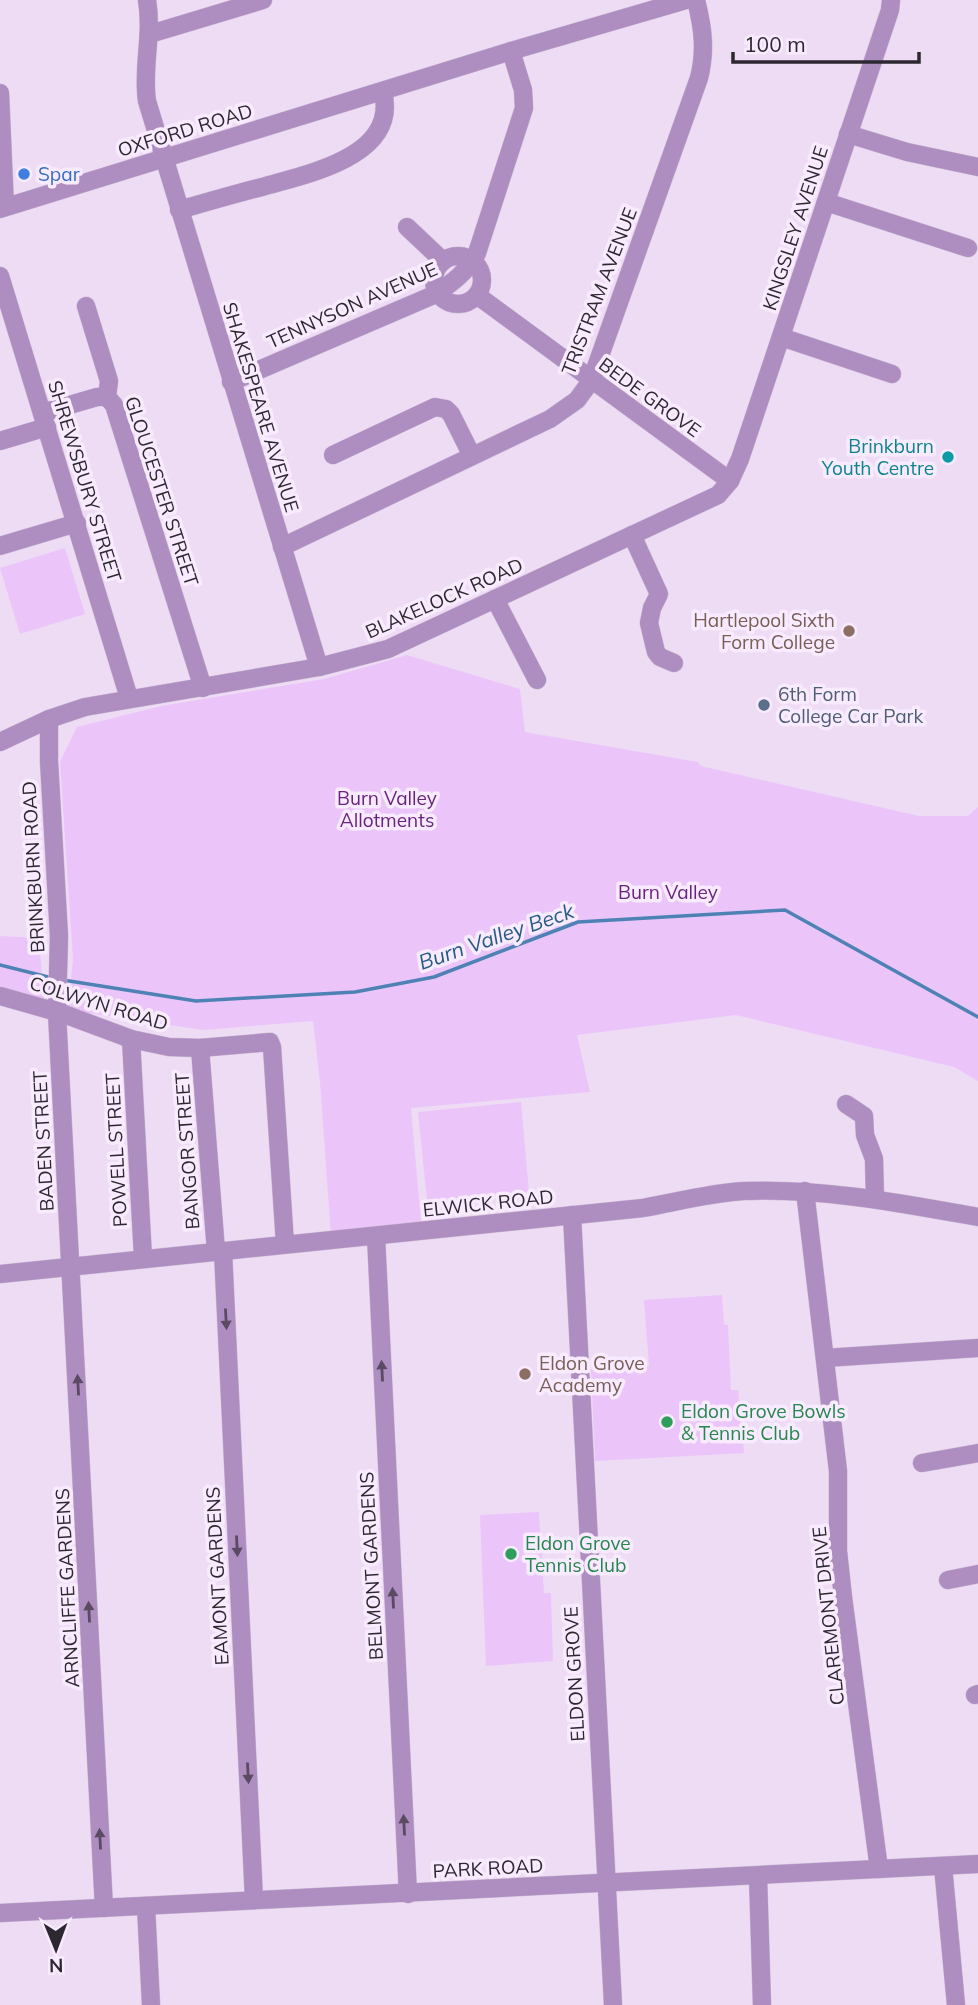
<svg xmlns="http://www.w3.org/2000/svg" width="978" height="2005" font-family="Mulish,sans-serif">
<style>
.green{fill:#ebc5fa}
.lines{fill:none;stroke-linecap:round;stroke-linejoin:round}
.stream{stroke:#4f82b4;stroke-width:3.5}
.minor-casing{stroke:#cbbbd2;stroke-width:19}
.minor{stroke:#ae8dc1;stroke-width:18}
.oneway{fill:#5a4b63}
.shop-dot{fill:#3f7fe0;stroke:#f9ebff;stroke-width:2.5}
.culture-dot{fill:#0f9aa8;stroke:#f9ebff;stroke-width:2.5}
.education-dot{fill:#8d6e63;stroke:#f9ebff;stroke-width:2.5}
.service-dot{fill:#5c6f8a;stroke:#f9ebff;stroke-width:2.5}
.leisure-dot{fill:#2e9e5b;stroke:#f9ebff;stroke-width:2.5}
.labels{text-anchor:middle;dominant-baseline:central;stroke-width:7;stroke-linejoin:round;paint-order:stroke}
.street-label{font-size:19px;fill:#2d2730;stroke:#f9ebff}
.shop-label{font-size:19px;fill:#366cbe;stroke:#f9ebff;text-anchor:start}
.culture-label{font-size:19px;fill:#0d838f;stroke:#f9ebff;text-anchor:end}
.education-label{font-size:19px;fill:#785e54;stroke:#f9ebff;text-anchor:end}
.service-label{font-size:19px;fill:#4e5e75;stroke:#f9ebff;text-anchor:start}
.park-label{font-size:19px;fill:#68237e;stroke:#f9ebff}
.leisure-label{font-size:19px;fill:#27864d;stroke:#f9ebff;text-anchor:start}
.water-label{font-size:21px;font-style:italic;fill:#265a87;stroke:#f9ebff}
</style>
<rect width="100%" height="100%" fill="#eedcf5"/>
<g class="green">
<polygon points="65,548 85,614 20,634 0,568"/>
<polygon points="407,655 520,689 525,732 698,762 701,766 919,816 968,816 978,807 978,1081 954,1067 736,1015 577,1035 590,1092 411,1108 421,1222 331,1236 320,1082 313,1021 203,1030 68,1010 73,959 60,762 77,727 161,706 324,679"/>
<polygon points="0,936 39,938 44,1002 0,992"/>
<polygon points="521,1102 529,1192 427,1201 418,1112"/>
<polygon points="722,1295 724,1325 728,1325 731,1390 738,1390 744,1453 595,1461 591,1369 649,1366 644,1300"/>
<polygon points="539,1512 544,1593 551,1593 553,1661 486,1666 480,1515"/>
</g>
<g class="lines">
<g class="stream">
<polyline points="0,965 52,978"/>
<polyline points="63,980 196,1001 355,992 434,977 578,922 785,910 978,1017"/>
</g>
<g class="minor-casing">
<g id="minor">
<path d="M147 0C153 36 142 67 147 101L319 667"/>
<polyline points="150,34 263,0"/>
<polyline points="0,93 5,207"/>
<polyline points="848,134 907,152 978,167"/>
<polyline points="826,202 968,248"/>
<polyline points="0,209 511,51 686,0"/>
<path d="M179 210C207 202 234 194 262 187 306 174 399 157 383 92"/>
<polyline points="407,227 443,261"/>
<circle cx="458" cy="280" r="24"/>
<polyline points="0,276 129,698"/>
<polyline points="478,296 730,481"/>
<polyline points="86,306 109,381 107,397 114,405 203,688"/>
<polyline points="781,337 892,374"/>
<path d="M231 382 436 294C453 282 468 271 477 253L524 108 523 90 511 51"/>
<polyline points="42,413 97,397 107,397"/>
<polyline points="0,441 47,427"/>
<polyline points="333,455 435,407 446,409 451,414 472,456"/>
<polyline points="632,535 659,594 652,608 649,623 656,652 660,657 674,663"/>
<polyline points="0,546 77,523"/>
<path d="M282 547 550 419 577 400 591 381 699 78C706 50 703 28 696 0"/>
<polyline points="495,599 537,680"/>
<polyline points="49,719 49,761 59,936 57,1013 104,1908"/>
<polyline points="0,742 49,719 85,707 319,667 388,649 718,495 730,481 740,459 890,10 891,0"/>
<polyline points="0,996 64,1014 131,1039 169,1047 200,1048 270,1042 272,1047 285,1244"/>
<polyline points="131,1039 143,1258"/>
<polyline points="200,1048 216,1251"/>
<polyline points="846,1104 864,1116 865,1135 874,1159 875,1199"/>
<polyline points="805,1191 838,1471 838,1551 843,1597 879,1869"/>
<polyline points="572,1215 613,2005"/>
<polyline points="376,1236 408,1894"/>
<polyline points="223,1251 254,1900"/>
<path d="M0 1274 643 1208C676 1202 710 1193 744 1191 823 1188 900 1203 978 1217"/>
<polyline points="825,1358 978,1348"/>
<polyline points="922,1463 978,1453"/>
<polyline points="948,1580 978,1574"/>
<polyline points="975,1695 978,1694"/>
<polyline points="943,1866 956,2005"/>
<polyline points="758,1876 762,2005"/>
<polyline points="146,1906 151,2005"/>
<polyline points="0,1913 978,1864"/>
</g>
</g>
<use href="#minor" class="minor"/>
</g>
<defs><path id="oneway-solid" d="M-6-.8H1V-3.2L6.5 0L1 3.2V.8H-6Z" transform="scale(1.75)"/></defs>
<g class="oneway">
<use href="#oneway-solid" transform="translate(226 1319) rotate(87)"/>
<use href="#oneway-solid" transform="translate(382 1371) rotate(-93)"/>
<use href="#oneway-solid" transform="translate(78 1385) rotate(-93)"/>
<use href="#oneway-solid" transform="translate(237 1546) rotate(87)"/>
<use href="#oneway-solid" transform="translate(393 1598) rotate(-93)"/>
<use href="#oneway-solid" transform="translate(89 1612) rotate(-93)"/>
<use href="#oneway-solid" transform="translate(248 1773) rotate(87)"/>
<use href="#oneway-solid" transform="translate(404 1825) rotate(-93)"/>
<use href="#oneway-solid" transform="translate(100 1839) rotate(-93)"/>
</g>
<circle class="shop-dot" cx="24" cy="174" r="7"/>
<circle class="culture-dot" cx="948" cy="457" r="7"/>
<g class="education-dot">
<circle cx="849" cy="631" r="7"/>
<circle cx="525" cy="1374" r="7"/>
</g>
<circle class="service-dot" cx="764" cy="705" r="7"/>
<g class="leisure-dot">
<circle cx="667" cy="1422" r="7"/>
<circle cx="511" cy="1554" r="7"/>
</g>
<g class="labels">
<g class="street-label">
<text transform="translate(185 130) rotate(-17)">OXFORD ROAD</text>
<text transform="translate(795 228) rotate(-72)">KINGSLEY AVENUE</text>
<text transform="translate(599 291) rotate(-69)">TRISTRAM AVENUE</text>
<text transform="translate(352 305) rotate(-24)">TENNYSON AVENUE</text>
<text transform="translate(650 397) rotate(36)">BEDE GROVE</text>
<text transform="translate(261 407) rotate(73)">SHAKESPEARE AVENUE</text>
<text transform="translate(85 481) rotate(73)">SHREWSBURY STREET</text>
<text transform="translate(162 491) rotate(72)">GLOUCESTER STREET</text>
<text transform="translate(444 598) rotate(-24)">BLAKELOCK ROAD</text>
<text transform="translate(33 867) rotate(-93)">BRINKBURN ROAD</text>
<text transform="translate(99 1003) rotate(17)">COLWYN ROAD</text>
<text transform="translate(43 1141) rotate(-93)">BADEN STREET</text>
<text transform="translate(116 1150) rotate(-93)">POWELL STREET</text>
<text transform="translate(187 1151) rotate(-94)">BANGOR STREET</text>
<text transform="translate(488 1203) rotate(-6)">ELWICK ROAD</text>
<text transform="translate(371 1566) rotate(-93)">BELMONT GARDENS</text>
<text transform="translate(217 1576) rotate(-93)">EAMONT GARDENS</text>
<text transform="translate(67 1588) rotate(-93)">ARNCLIFFE GARDENS</text>
<text transform="translate(828 1616) rotate(-96)">CLAREMONT DRIVE</text>
<text transform="translate(574 1674) rotate(-93)">ELDON GROVE</text>
<text transform="translate(488 1868) rotate(-3)">PARK ROAD</text>
</g>
<g class="shop-label">
<text x="38" y="174">Spar</text>
</g>
<g class="culture-label">
<text x="934" y="446">Brinkburn<tspan x="934" dy="22">Youth Centre</tspan></text>
</g>
<g class="education-label">
<text x="835" y="620">Hartlepool Sixth<tspan x="835" dy="22">Form College</tspan></text>
<text x="539" y="1363" text-anchor="start">Eldon Grove<tspan x="539" dy="22">Academy</tspan></text>
</g>
<g class="service-label">
<text x="778" y="694">6th Form<tspan x="778" dy="22">College Car Park</tspan></text>
</g>
<g class="park-label">
<text x="387" y="798">Burn Valley<tspan x="387" dy="22">Allotments</tspan></text>
<text x="668" y="892">Burn Valley</text>
</g>
<g class="leisure-label">
<text x="681" y="1411">Eldon Grove Bowls<tspan x="681" dy="22">&amp; Tennis Club</tspan></text>
<text x="525" y="1543">Eldon Grove<tspan x="525" dy="22">Tennis Club</tspan></text>
</g>
<g class="water-label">
<text transform="translate(496 936) rotate(-19)">Burn Valley Beck</text>
</g>
</g>
<g transform="translate(56 1949) rotate(179)" stroke="#f9ebff" stroke-width="5" paint-order="stroke">
<path d="M0-5L12 26L0 18L-12 26Z" fill="#2d2730"/>
<text y="-10" font-size="19" font-weight="bold" text-anchor="middle" fill="#2d2730">N</text>
</g>
<path d="M733 52v10h186v-10" fill="none" stroke="#2d2730" stroke-width="3.5"/>
<text x="744" y="52" font-size="21" fill="#2d2730" stroke="#f9ebff" stroke-width="5" paint-order="stroke">100 m</text>
</svg>
